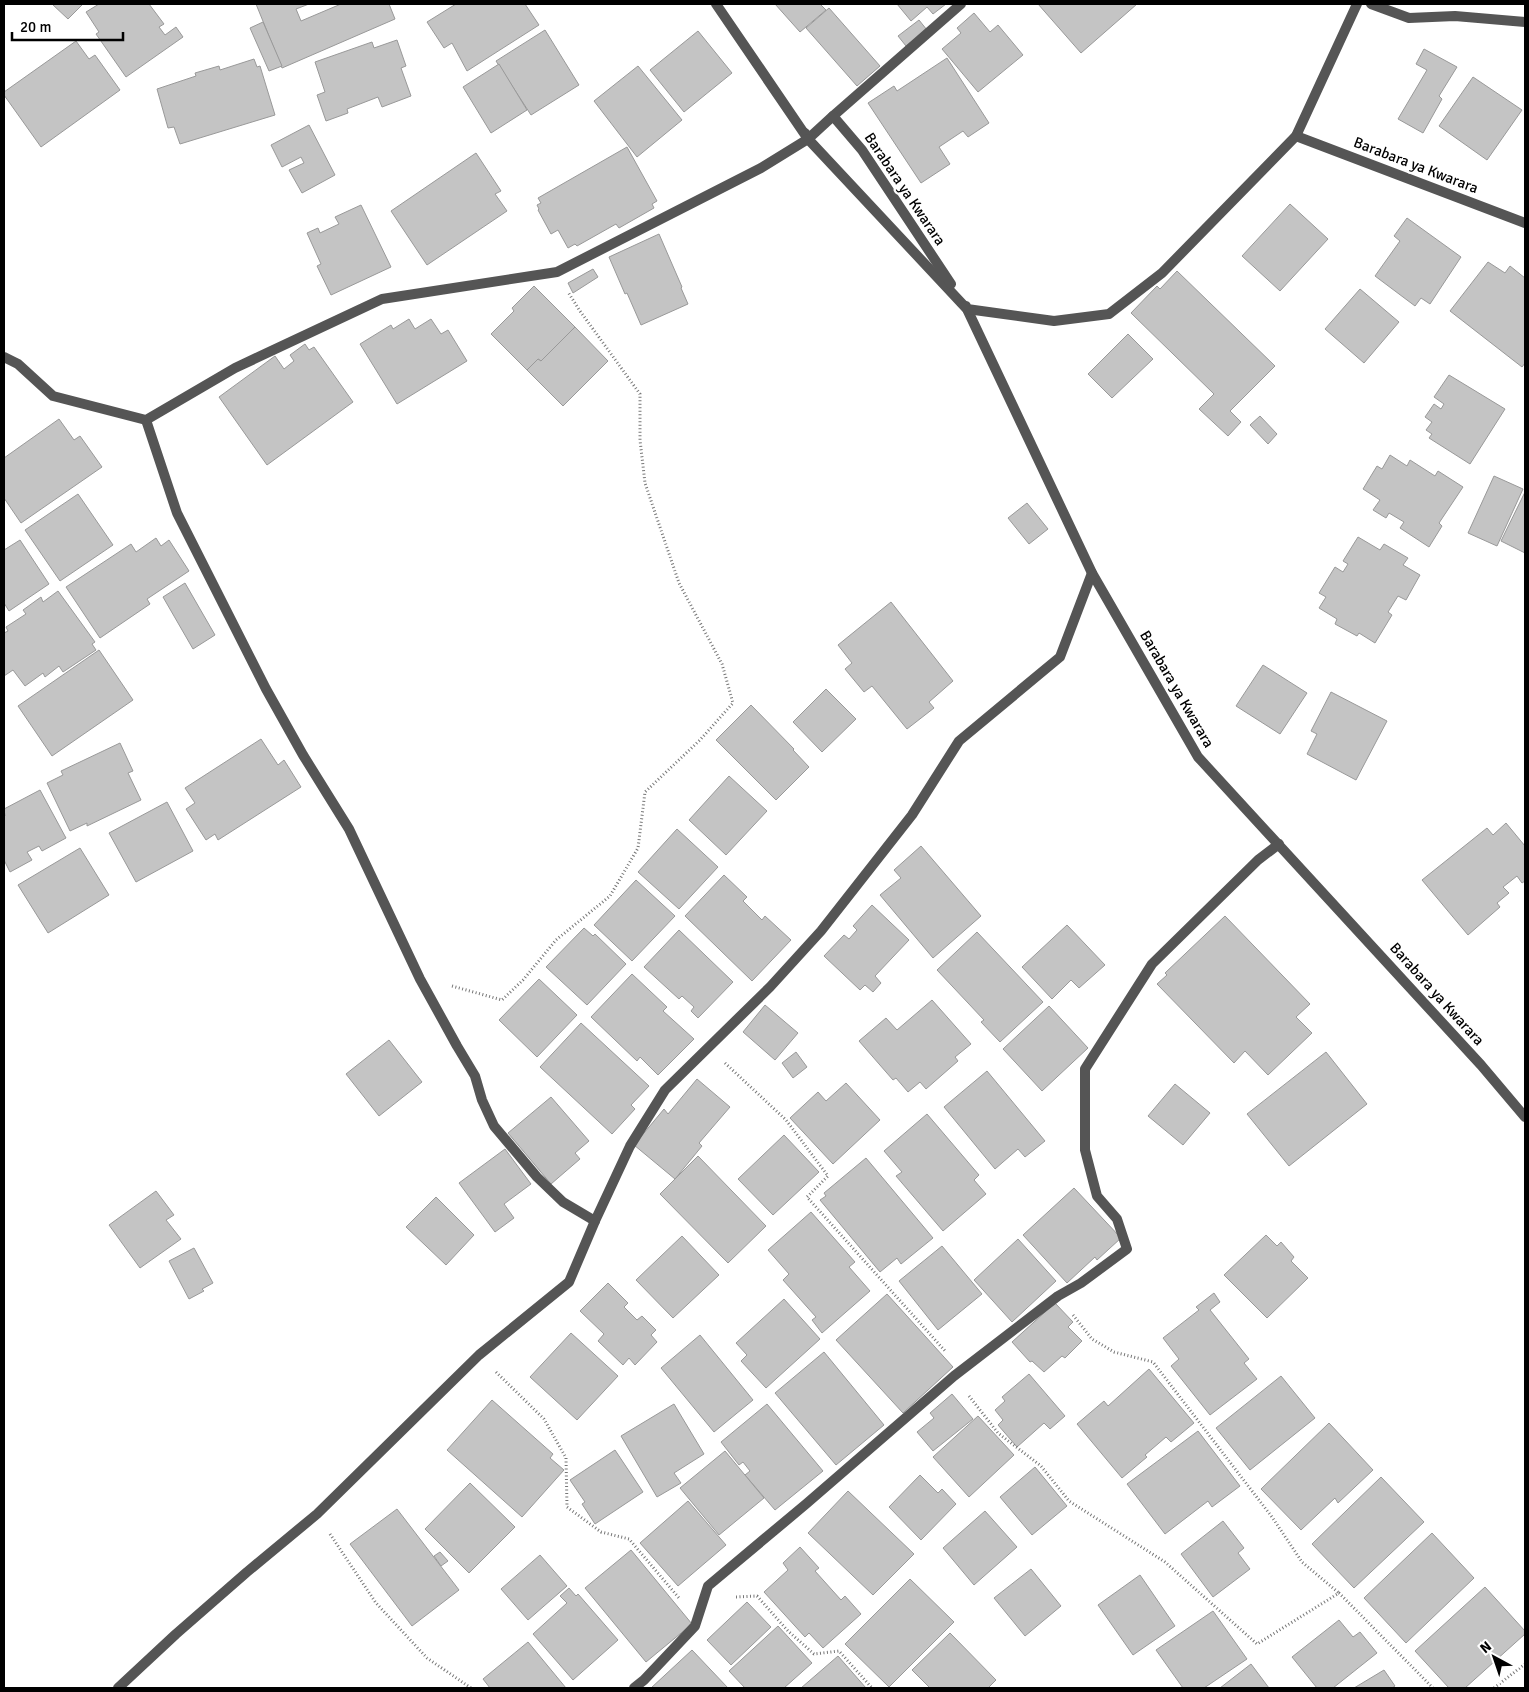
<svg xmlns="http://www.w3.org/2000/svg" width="1529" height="1692" font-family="Signika,sans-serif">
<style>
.building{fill:#c4c4c4;stroke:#999}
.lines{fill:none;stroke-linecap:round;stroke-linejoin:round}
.path{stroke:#777;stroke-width:3;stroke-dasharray:1 2.5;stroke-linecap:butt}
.street{stroke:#555;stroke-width:10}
.labels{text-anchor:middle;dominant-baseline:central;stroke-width:4.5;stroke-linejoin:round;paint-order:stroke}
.street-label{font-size:15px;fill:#000;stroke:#fff}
</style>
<rect width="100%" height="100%" fill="#fff"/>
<g class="building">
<polygon points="52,4 83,4 68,19"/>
<polygon points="99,4 149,4 164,24 159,27 165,35 176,27 183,37 126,77 96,34 99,32 86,12"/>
<polygon points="256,4 309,4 296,9 301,21 341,4 389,4 395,19 282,68"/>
<polygon points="456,4 525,4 539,25 467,71 452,43 444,48 427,22"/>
<polygon points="775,4 820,4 826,10 800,32"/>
<polygon points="897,4 946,4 933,14 927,7 911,21"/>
<polygon points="1038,4 1137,4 1081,53"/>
<polygon points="829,8 880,66 857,86 806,28"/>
<polygon points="974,13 990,32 998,25 1023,55 978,92 942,49 961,33 957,28"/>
<polygon points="919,20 927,30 906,46 898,36"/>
<polygon points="263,22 282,66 269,71 250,28"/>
<polygon points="545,30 579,85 531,115 496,61"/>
<polygon points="698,31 732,73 684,112 650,70"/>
<polygon points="397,40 406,66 401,68 411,96 382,107 378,97 347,109 348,113 326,121 317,95 325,92 315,62 372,42 374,48"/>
<polygon points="76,41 89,59 95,55 120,90 41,147 4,95 4,92"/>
<polygon points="1424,49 1457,67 1439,96 1442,99 1423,133 1398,119 1427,70 1416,64"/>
<polygon points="947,58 989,123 968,137 963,131 939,147 950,164 921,183 868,103 894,86 897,91"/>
<polygon points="254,59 257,67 260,66 275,115 180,144 174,127 168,128 157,89 196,76 195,73 219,66 220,70"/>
<polygon points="499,64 527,110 491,133 463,87"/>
<polygon points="638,66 682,120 637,157 594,101"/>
<polygon points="1473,77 1522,110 1487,160 1439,126"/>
<polygon points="309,125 335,175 302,193 289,170 304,163 301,157 282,167 271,145"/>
<polygon points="627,147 657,201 652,204 654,208 619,228 616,224 577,246 575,244 568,248 558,230 551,234 538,210 539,209 537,205 541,203 538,198"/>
<polygon points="476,153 501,191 495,194 507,211 427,265 391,211"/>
<polygon points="1290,204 1328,239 1280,291 1242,256"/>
<polygon points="361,205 391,267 331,295 317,266 321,264 307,233 318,228 320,233 339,224 335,217"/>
<polygon points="1407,218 1461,257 1430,304 1421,298 1415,306 1375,276 1400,241 1394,236"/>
<polygon points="659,234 682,287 681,288 688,304 641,325 627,293 625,294 609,257"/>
<polygon points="1488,262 1505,273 1510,266 1525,278 1525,363 1522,367 1450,311"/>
<polygon points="593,269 598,277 573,293 568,283"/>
<polygon points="1177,271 1275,366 1230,411 1241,422 1228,436 1199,409 1214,394 1131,313 1157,286 1160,289"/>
<polygon points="534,286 575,327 541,361 538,359 527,370 491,334 514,311 512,308"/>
<polygon points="1360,289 1399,322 1364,363 1325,329"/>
<polygon points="409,319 415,329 431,319 441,334 448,330 467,361 397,404 360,344 391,325 393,329"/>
<polygon points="575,327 608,361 563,406 527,370 538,359 541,361"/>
<polygon points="1128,334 1153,359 1112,398 1088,374"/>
<polygon points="305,344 309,350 314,347 353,402 267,465 219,397 275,356 284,369 294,361 290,355"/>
<polygon points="1449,375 1505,409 1470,464 1429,438 1432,434 1426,430 1432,422 1425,417 1434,404 1441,409 1444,404 1434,397"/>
<polygon points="1260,416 1277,434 1268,444 1250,425"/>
<polygon points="59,419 74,440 80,436 102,467 21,523 4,498 4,458"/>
<polygon points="1390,455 1407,466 1410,460 1435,476 1438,471 1463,487 1439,523 1442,526 1429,547 1400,528 1404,522 1389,513 1386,518 1373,510 1380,500 1363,489 1377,466 1382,469"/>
<polygon points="1494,476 1523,489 1497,546 1468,533"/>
<polygon points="1525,492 1525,553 1501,541"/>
<polygon points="78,494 113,545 60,581 25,530"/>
<polygon points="1027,503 1048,529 1029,544 1008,518"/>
<polygon points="1358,537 1380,550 1384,544 1408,558 1403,565 1420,575 1406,600 1398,596 1388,612 1392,615 1375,643 1359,633 1357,636 1335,624 1337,619 1319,608 1326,597 1319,593 1335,567 1343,572 1348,564 1343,561"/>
<polygon points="156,538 161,546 169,540 189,571 147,599 150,604 100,638 66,587 131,544 136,552"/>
<polygon points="20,540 49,584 9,611 4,603 4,550"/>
<polygon points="185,583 215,635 193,649 163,597"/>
<polygon points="58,591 95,642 92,644 96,650 63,672 59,666 45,677 43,673 25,686 13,670 4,676 4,633 8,631 6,627 26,614 23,610 41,597 43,602"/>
<polygon points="891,602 953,681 929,702 934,708 907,729 872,686 864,692 845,669 852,663 838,645"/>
<polygon points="99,650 133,700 52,756 18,706"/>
<polygon points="1263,665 1307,693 1280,734 1236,706"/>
<polygon points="826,689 856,719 822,752 793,722"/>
<polygon points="1331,692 1387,721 1356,780 1307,754 1317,734 1311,731"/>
<polygon points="751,705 794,749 793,750 809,767 776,800 716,740"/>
<polygon points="261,739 278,765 284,760 301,787 218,840 215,834 206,840 186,809 195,803 185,788"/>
<polygon points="120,743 133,771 128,773 141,800 87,826 87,823 70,831 47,783 63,775 61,771"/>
<polygon points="729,776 767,811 726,855 689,820"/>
<polygon points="40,790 66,838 42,851 39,846 27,852 32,860 10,872 4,860 4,817 5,816 4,809"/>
<polygon points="167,802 193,851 136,882 109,833"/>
<polygon points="1506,823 1525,846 1525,881 1522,883 1517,876 1503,887 1509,893 1497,903 1500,907 1468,935 1422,880 1487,828 1493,835"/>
<polygon points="677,829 718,867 679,909 638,872"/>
<polygon points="921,846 981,916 933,958 880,895 901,878 894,870"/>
<polygon points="80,848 109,895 48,933 18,885"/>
<polygon points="724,875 747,897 743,901 762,920 765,916 791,940 752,981 685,916"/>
<polygon points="636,880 675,916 632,961 594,925"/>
<polygon points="872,905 909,940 875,976 881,983 873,992 865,985 860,990 824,956 844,935 849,939 857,930 853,926"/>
<polygon points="1225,916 1310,1004 1296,1017 1312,1033 1268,1075 1245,1051 1234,1063 1157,984 1167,975 1165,973"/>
<polygon points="1067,925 1105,965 1079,988 1071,980 1052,999 1022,967"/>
<polygon points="584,928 593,936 595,934 626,964 587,1005 546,967"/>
<polygon points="679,930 733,982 698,1018 691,1011 694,1007 682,996 679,999 644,967"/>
<polygon points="977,932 1043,1002 1000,1042 981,1022 984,1020 937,970"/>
<polygon points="632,974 667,1007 663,1011 694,1039 658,1075 640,1057 637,1061 591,1017"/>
<polygon points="539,979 577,1015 537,1057 499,1020"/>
<polygon points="932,1000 971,1044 955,1057 958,1061 926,1089 920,1082 908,1092 896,1078 893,1080 859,1041 886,1018 897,1030"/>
<polygon points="765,1005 798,1033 775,1060 743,1032"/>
<polygon points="1049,1006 1088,1048 1042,1091 1003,1049"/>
<polygon points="581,1023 649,1086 631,1105 635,1109 612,1134 540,1067"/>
<polygon points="389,1040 422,1082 379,1116 346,1074"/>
<polygon points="796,1052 807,1067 793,1078 782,1063"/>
<polygon points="1326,1052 1367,1104 1289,1166 1247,1114"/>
<polygon points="987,1071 1045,1141 1025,1157 1018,1149 995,1169 944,1107"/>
<polygon points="697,1079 730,1107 699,1143 702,1146 675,1179 634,1145 664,1109 668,1114"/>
<polygon points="846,1083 880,1120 833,1164 790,1118 818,1092 826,1101"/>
<polygon points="1175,1084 1210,1113 1183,1145 1148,1116"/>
<polygon points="551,1097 589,1141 575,1153 580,1159 551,1184 508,1133"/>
<polygon points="927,1114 979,1175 974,1180 986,1194 943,1231 896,1176 902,1172 884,1151"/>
<polygon points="784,1135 819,1172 773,1215 738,1179"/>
<polygon points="505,1149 531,1184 504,1204 514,1218 495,1232 459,1183"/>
<polygon points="698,1156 766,1226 728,1263 660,1194"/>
<polygon points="866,1158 933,1238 901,1264 897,1258 880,1272 820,1200 826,1196 824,1193"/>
<polygon points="1074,1188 1121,1238 1097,1260 1095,1257 1067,1283 1023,1235"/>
<polygon points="156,1191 174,1215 166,1220 181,1239 140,1268 109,1225"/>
<polygon points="436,1197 474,1235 446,1265 406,1227"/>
<polygon points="811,1212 855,1262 849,1267 870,1291 822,1333 812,1320 816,1317 783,1280 789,1274 768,1250"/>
<polygon points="1266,1235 1277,1246 1281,1242 1294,1257 1291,1261 1308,1278 1267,1318 1224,1275"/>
<polygon points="682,1236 719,1275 673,1318 636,1280"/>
<polygon points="1018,1239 1056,1281 1012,1322 974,1280"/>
<polygon points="942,1246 982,1294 938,1330 899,1281"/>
<polygon points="194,1248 213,1283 202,1289 204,1291 189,1299 169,1261"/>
<polygon points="608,1283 628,1303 624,1307 637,1320 642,1316 656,1330 651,1335 657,1342 635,1365 629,1358 623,1365 598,1341 604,1334 580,1311"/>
<polygon points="1214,1293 1220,1302 1210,1310 1249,1359 1244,1363 1257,1379 1210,1415 1171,1366 1179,1359 1163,1338 1199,1310 1196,1307"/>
<polygon points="887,1294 953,1367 903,1413 836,1340"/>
<polygon points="784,1299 820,1339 766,1388 741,1361 747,1355 736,1343"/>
<polygon points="1055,1303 1073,1322 1068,1327 1082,1341 1065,1358 1062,1356 1044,1372 1032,1361 1030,1362 1012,1342"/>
<polygon points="571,1333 618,1376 577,1420 530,1377"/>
<polygon points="700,1335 753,1400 714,1432 661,1368"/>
<polygon points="824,1352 884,1425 836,1465 775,1393"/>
<polygon points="1149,1369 1194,1423 1171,1442 1166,1437 1145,1455 1147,1457 1122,1478 1077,1424 1104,1401 1108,1406"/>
<polygon points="1029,1374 1065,1416 1050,1429 1044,1423 1017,1447 998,1425 1003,1420 995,1410 1005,1401 1002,1397"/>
<polygon points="1281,1376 1315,1418 1250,1470 1216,1428"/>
<polygon points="952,1394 973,1419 933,1451 917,1432 934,1418 930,1413"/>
<polygon points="492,1400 553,1454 550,1458 564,1470 522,1517 447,1450"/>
<polygon points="674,1404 704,1454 674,1473 681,1483 657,1497 621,1436"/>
<polygon points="767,1404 823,1471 775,1510 745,1475 750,1471 743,1462 739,1465 721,1442"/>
<polygon points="978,1416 1014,1455 969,1497 933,1457"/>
<polygon points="1329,1423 1373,1470 1338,1503 1335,1498 1301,1530 1261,1489"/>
<polygon points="1198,1431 1240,1486 1212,1507 1208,1501 1165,1534 1127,1484"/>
<polygon points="615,1450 643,1492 595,1524 582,1504 585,1502 570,1480"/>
<polygon points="725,1451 764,1498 719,1535 680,1488"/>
<polygon points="1035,1467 1067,1506 1032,1535 1000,1497"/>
<polygon points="920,1475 938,1493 942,1489 956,1504 921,1540 889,1507"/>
<polygon points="1381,1477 1424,1522 1354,1588 1312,1544"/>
<polygon points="470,1483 515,1527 469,1573 425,1529"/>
<polygon points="848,1491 914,1554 873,1595 808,1533"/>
<polygon points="688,1501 726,1545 678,1586 640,1543"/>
<polygon points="397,1509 459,1590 412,1626 350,1544"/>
<polygon points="985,1511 1017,1547 974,1585 943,1548"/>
<polygon points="1223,1521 1244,1548 1238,1553 1250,1569 1213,1597 1181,1554"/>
<polygon points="1432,1533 1474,1578 1406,1643 1364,1598"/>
<polygon points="800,1547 819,1568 815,1571 841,1600 845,1596 861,1614 823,1648 809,1633 805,1637 764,1592 788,1570 783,1563"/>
<polygon points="631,1550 692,1624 646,1662 585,1588"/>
<polygon points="440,1552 448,1561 441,1566 434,1556"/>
<polygon points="540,1555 567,1586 528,1620 501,1589"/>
<polygon points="1031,1569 1061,1606 1025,1636 994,1598"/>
<polygon points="1140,1575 1175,1626 1133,1655 1098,1605"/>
<polygon points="910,1579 954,1622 889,1687 845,1644"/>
<polygon points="1485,1587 1525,1631 1525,1634 1465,1688 1449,1688 1415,1651"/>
<polygon points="569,1588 576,1596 578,1594 618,1640 573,1680 533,1634 567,1603 560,1596"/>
<polygon points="747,1602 771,1627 731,1665 707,1640"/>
<polygon points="1213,1611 1247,1659 1204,1688 1183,1688 1156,1650"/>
<polygon points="1339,1620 1353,1637 1360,1632 1377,1653 1333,1688 1317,1688 1292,1657"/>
<polygon points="778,1626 812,1663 784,1688 745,1688 729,1671"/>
<polygon points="950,1633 996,1680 988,1688 930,1688 912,1670"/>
<polygon points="528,1642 566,1688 490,1688 483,1679"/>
<polygon points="692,1650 728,1688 651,1688"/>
<polygon points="838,1656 866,1688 801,1688"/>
<polygon points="1251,1664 1269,1688 1220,1688"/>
<polygon points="1384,1670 1395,1686 1392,1688 1354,1688"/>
</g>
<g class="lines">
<g class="path">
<polyline points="452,986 502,1000 523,980 556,940 610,896 638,848 645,792 700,740 733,703 722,664 679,583 645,483 640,440 640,394 580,311 568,292"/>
<polyline points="725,1063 786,1120 828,1176 807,1197 946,1352"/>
<polyline points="1073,1315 1092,1339 1114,1352 1153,1362 1272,1517 1302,1562 1339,1593"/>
<polyline points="496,1372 544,1419 566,1458 567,1507 601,1532 629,1539 679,1598"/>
<polyline points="969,1396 998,1433 1041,1466 1069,1501 1165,1562 1257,1644 1339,1593 1433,1688"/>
<polyline points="330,1534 376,1603 427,1658 471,1688"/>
<polyline points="736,1597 757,1596 788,1631 814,1654 839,1651 872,1688"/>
<polyline points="1494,1688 1525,1664"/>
</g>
<g class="street">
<polyline points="716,4 808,139 967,309 1092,573 1198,757 1481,1065 1525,1117"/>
<polyline points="1371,4 1409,18 1455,16 1525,22"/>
<polyline points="833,116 961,4"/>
<polyline points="805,133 808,139 833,116 862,150 951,284"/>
<polyline points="1296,136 1525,223"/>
<polyline points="966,306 967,309 1054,321 1109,314 1162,273 1296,136 1357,4"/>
<polyline points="4,357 18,364 53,396 146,420 235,368 382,299 557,272 761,168 808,139"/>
<polyline points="146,420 177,513 266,689 303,755 349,829 420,979 457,1046 475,1076 482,1100 494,1126 537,1177 563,1202 595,1221"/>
<polyline points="118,1688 176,1634 247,1572 317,1514 479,1355 569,1282 595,1221 630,1146 665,1090 770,987 821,931 912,815 959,741 1060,657 1092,573"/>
<polyline points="634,1688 644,1680 695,1626 708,1586 806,1504 954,1376 1058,1296 1081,1283 1127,1249 1117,1219 1097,1196 1085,1150 1085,1069 1152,964 1258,860 1279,844"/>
</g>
</g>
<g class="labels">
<g class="street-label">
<text transform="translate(1416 165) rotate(21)">Barabara ya Kwarara</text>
<text transform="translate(905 189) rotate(56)">Barabara ya Kwarara</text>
<text transform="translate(1177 689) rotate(60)">Barabara ya Kwarara</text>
<text transform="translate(1437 994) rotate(48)">Barabara ya Kwarara</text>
</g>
</g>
<rect width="1529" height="1692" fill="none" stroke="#000000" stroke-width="10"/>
<g transform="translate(1494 1657) rotate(320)" stroke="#ffffff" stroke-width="4" paint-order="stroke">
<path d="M0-4L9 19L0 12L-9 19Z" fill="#000000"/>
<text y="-8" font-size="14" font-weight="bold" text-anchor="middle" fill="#000000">N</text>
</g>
<path d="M12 32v8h111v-8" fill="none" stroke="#000000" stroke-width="2.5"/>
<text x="20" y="32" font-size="15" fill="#000000" stroke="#ffffff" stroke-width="4" paint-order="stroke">20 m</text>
</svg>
